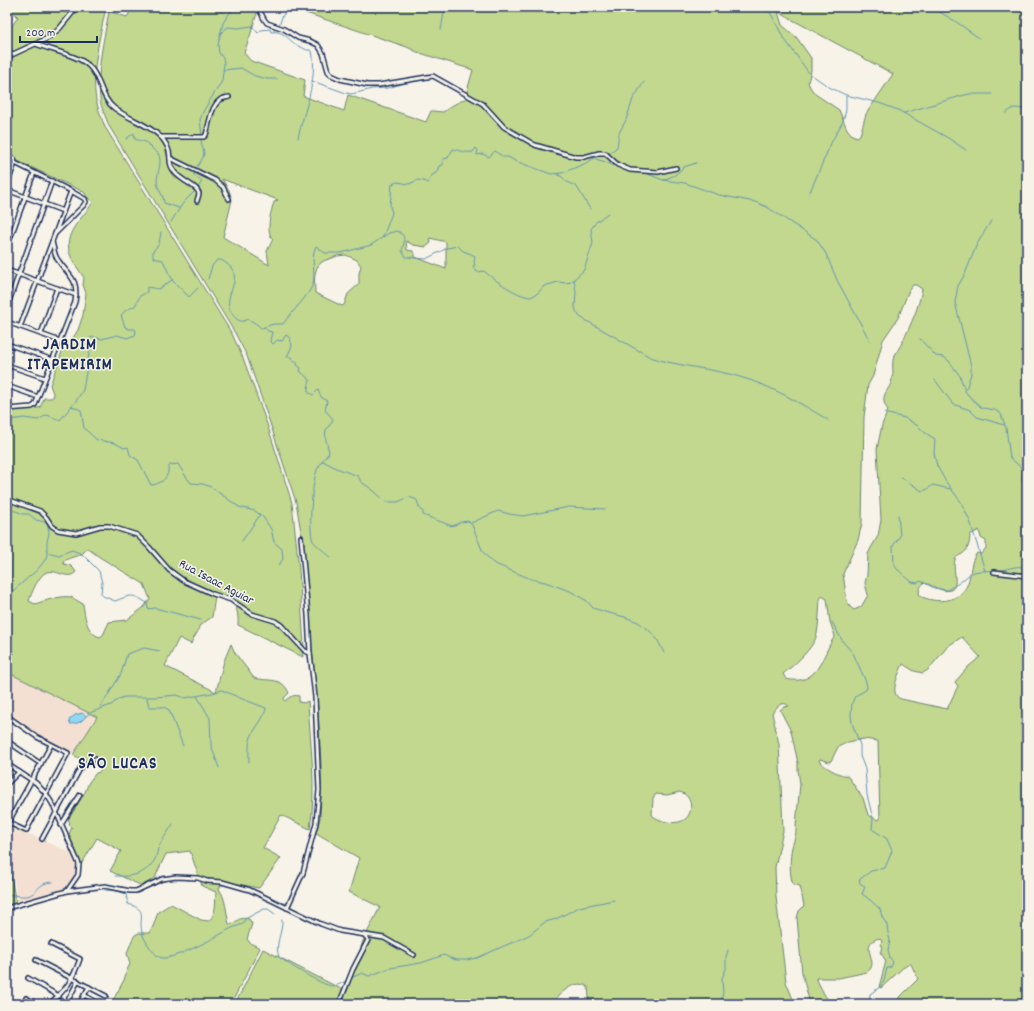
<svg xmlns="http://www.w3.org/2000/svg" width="1034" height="1011" font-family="Dekko,sans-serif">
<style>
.built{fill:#f3e0d3}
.green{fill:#c2d88e;stroke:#6e8476;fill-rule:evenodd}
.water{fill:#91d8f3;stroke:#6294b7}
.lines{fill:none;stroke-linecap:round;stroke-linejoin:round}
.stream{stroke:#6294b7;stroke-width:1}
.minor-casing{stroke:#1b2f5e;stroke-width:6}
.tertiary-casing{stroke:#1b2f5e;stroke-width:6}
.minor{stroke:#f7f3e8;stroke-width:3}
.tertiary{stroke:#f7f3e8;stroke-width:3.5}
.labels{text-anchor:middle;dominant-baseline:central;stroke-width:3;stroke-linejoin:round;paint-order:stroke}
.street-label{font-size:13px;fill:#1b2f5e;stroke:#f7f3e8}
.district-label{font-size:17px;font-weight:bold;letter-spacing:1px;fill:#1b2f5e;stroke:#f7f3e8}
</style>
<rect width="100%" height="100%" fill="#f7f3e8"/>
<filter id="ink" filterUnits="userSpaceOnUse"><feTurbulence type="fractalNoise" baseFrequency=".025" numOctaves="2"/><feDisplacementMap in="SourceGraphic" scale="8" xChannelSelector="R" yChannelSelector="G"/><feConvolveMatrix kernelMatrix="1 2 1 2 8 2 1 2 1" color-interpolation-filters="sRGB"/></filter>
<g filter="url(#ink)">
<g class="built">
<polygon points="7,672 97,717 73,754 51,743 7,713"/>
<polygon points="7,824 69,852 70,849 77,863 78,868 72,882 67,888 54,893 18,903 7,840"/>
</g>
<g class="green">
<path d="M7 7H106C100 37 91 69 96 100 98 109 102 119 105 127L232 334 243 358 268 427 292 503 299 569 304 647 302 651 303 657 238 625C239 605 233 601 215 596L212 617 199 626C199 633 193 637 191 644L179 638 165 666 216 692 224 661 231 644 235 653 254 678C268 682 282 676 289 693L284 698 285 701C289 698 293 694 299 696V702L304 703 308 701C310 745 317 786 310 829L281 815 263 848 281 858 259 888 233 883 221 885 219 889C226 898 226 912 229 924H233C238 919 242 917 249 919L252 924 247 939 250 943 260 948 231 1004H111L124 980 127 970 130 964 127 953 132 940 135 935 139 933H150L154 924 158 912 171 904 201 920 209 921C217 912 215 903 216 892L202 886 190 851 166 854 156 875V877L142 886 110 871 121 851 97 838 81 865 67 839 72 827 69 825 70 822 68 820 85 792 89 782 96 773 100 772 101 770 100 768 73 755 97 717 7 672V412L18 408H40L44 398H51L54 396 50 385 64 346 73 338 78 330 83 315 86 293 83 285 84 278C80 271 74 264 71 257 61 233 82 220 93 202L88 198 84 192 7 156V37L10 29 18 17 16 15 10 12ZM87 548 101 558 144 584 150 599 143 608 127 620 109 622 103 635 100 637C86 633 85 616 83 604 79 602 75 599 71 597 62 595 44 601 35 604L29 601C31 594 39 574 47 572 57 569 68 581 76 572L74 569 71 566 64 564 63 562C71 555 82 558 87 548Z"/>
<path d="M133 7H217L222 12 228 7H265L262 11 259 10 257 13 250 36 244 53 251 61 305 80 303 96 344 111 348 95 426 122 431 111 443 112 453 105 467 98V91L473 70 417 52 407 47 288 7H468L472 8 473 7H1027V1004H895L896 1001 918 979 911 964H907L881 988 879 987 886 961 880 952 883 948 881 944 882 941 879 938C856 945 882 962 867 972L839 978H816L824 994 831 1004H810L802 973 797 918 799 911 804 906 800 886 793 884C789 875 790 856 792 847 794 840 797 832 796 825L800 784 798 770V763L791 731 780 710 784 707 789 706C782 700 777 707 772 713L779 744 782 806 783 831 775 867 776 897 786 982 795 1004H591L588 1000 589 997 588 987C576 977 558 995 551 1004H235L263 949 347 992 363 941 380 907 349 892 359 858 316 833 320 818 321 796V764L318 710 312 650 302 538 296 502 271 426 247 356 235 333 109 126C106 117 101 108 100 99 96 69 104 40 109 11L127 17ZM778 12 893 74 866 114 860 135 857 137 852 135 847 129 839 110 815 94 810 87 808 82 811 71V58L797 38 782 25ZM222 179 278 200 274 202C271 211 265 232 273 239L267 251 269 265 223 237 232 200 229 190ZM430 238 446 242V269L415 257V254L413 251 407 250 406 241 413 245 426 247 431 243ZM346 255 357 260 361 266 359 273V284L348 294 344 305 342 306 315 293C315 283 312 269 322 262 326 259 332 259 337 256ZM913 285H916L922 289C919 307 911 324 903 341 900 347 895 354 893 360 892 367 894 373 892 379 891 390 877 395 888 410L882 425 877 449 881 520 878 536 871 548 868 554 867 575 865 583 868 595 861 607 854 610 850 607 847 601 843 574 858 540 862 523 864 417 868 385 873 376 883 340 898 318 909 290ZM979 530 981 538 986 541V548L981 554 977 553C970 561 971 574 968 583 961 603 936 604 920 596 918 590 920 587 924 583 930 584 935 588 942 590 964 595 951 569 955 560 956 556 959 556 962 554 968 551 970 542 970 535ZM822 596 827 599 830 622 835 636C821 656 819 687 786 679L783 674C794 665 814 648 817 634 819 623 819 611 820 599ZM962 637 980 657 968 667 955 682 958 686 947 709 901 699C888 695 899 673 903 664L914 671 923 673 928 670 948 646ZM863 739 878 741 880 819 878 820 868 815 863 798 849 778C846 774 844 776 840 774 834 772 823 766 819 761L820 759 829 762 831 761 838 747 848 742ZM680 792C694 796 694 816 682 821 673 825 658 821 652 815L653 798 656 794 667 795Z"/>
<polygon points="7,855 16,903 7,906"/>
</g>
<path class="water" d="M82 713 86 716C82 722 77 724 70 724L69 720 75 715Z"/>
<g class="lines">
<g class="stream">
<polyline points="764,7 771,14 783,37 809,73 829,87 846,95 879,103 898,110 948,138 966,150"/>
<polyline points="817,7 821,8 827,7"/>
<polyline points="931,7 955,21 979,38"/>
<polyline points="441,30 445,7"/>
<polyline points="274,31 280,23 282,17 288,7"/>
<path d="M221 33 228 27 238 28 252 26 258 33 261 30 270 29 271 32C283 30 287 38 295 44 298 46 303 48 307 50H310L312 51C318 80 304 110 298 138"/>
<polyline points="224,70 241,68 255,76 267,79 277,79"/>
<polyline points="312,81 346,93 352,94 372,89 388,88 408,82"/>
<polyline points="904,113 961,96 969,94 992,94"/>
<polyline points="1006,113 1014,108 1027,109"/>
<polyline points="202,135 200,120 204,110 222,81 224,63 223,58 219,53 218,45 220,35 223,23 228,15 236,7"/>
<path d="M126 139 134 133 135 139C139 141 144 140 148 144 152 147 153 151 158 153 163 163 157 172 157 182 158 190 164 196 164 203L179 208"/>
<polyline points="607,154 610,153 617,147 619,133 626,120 633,99 644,82"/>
<path d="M596 159C607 162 617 167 628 171"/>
<path d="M196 168C200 162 206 156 203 149 202 145 201 144 201 139"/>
<polyline points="194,172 194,176 202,181 198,188"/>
<polyline points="643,172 663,180 685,183 719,195 755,202 767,207 817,240 826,254 837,280 870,341"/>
<polyline points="557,174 562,177 567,182 577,187 590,209"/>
<polyline points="664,180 675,175 684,167 696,163"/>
<polyline points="809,194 832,141 843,121 846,110 846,96"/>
<polyline points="171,222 183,203 195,191"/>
<polyline points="161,232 159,244 153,251 153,258 163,260 169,274 172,278 172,280 189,297 198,288"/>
<path d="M383 237 392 213 390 206 392 184 397 182 409 184 418 180 424 181 428 183 432 175 436 173 439 166 443 165V159L448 158 453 149C461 151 465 153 473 152L476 148 478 150 477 155 483 154 489 157 495 151 503 157H508L515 161 551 174 562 173 584 164 602 154"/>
<path d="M208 279 212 266 217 260H221C251 276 220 294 231 312 233 316 238 322 243 321 247 321 244 318 249 320 254 322 257 324 261 328"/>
<path d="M574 279 576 292 575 307 576 311 580 317 650 357C680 367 711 368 740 377 772 386 800 403 828 420"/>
<path d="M264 327 268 331 272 332 270 341 273 344 277 340 282 341 286 335 290 338 292 346 287 357H291L293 362 297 361V365L301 368 300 371 310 380 308 388V392L313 395 318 390 321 397 327 401 325 410 333 419C332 424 328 426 326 430 324 438 328 445 329 453 324 458 320 464 317 470 312 483 308 528 313 541 314 543 328 555 331 557"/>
<path d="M262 328 273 324H283C290 314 310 294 313 284 316 271 310 258 316 246L325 253H341L371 245 389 233 397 231C407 235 404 243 402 251L406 257 426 259 447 248 458 246 463 251 471 254 475 256 474 262 475 265 473 266 477 272 484 271C494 280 519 297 531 297L538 293 544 286 558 282 566 283 571 282 584 270 593 243 591 229 596 222 608 213"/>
<polyline points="920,339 936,356 944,357 949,361 960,376 965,391 969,396 982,408 995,410 1001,414 1006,428 1010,458 1023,469 1022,480 1027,491"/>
<polyline points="935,380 953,404 970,410 977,417 1004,425"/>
<polyline points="966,389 971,374 971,366 955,302 958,286 965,274 977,244 991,221"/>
<path d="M71 406 81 410 84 428 87 431 97 440 115 443 124 448 128 447 130 455 138 460 151 485C156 485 165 481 167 475 169 471 167 469 170 465L178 464 187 478 191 483 203 484 211 487 239 507 255 511 263 517 271 529 274 542 282 549 283 559 278 566"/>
<polyline points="884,413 905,418 918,426 924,432 935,439 934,453 937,466 946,482 961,502 970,521 985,571"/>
<polyline points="7,421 10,420 24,418 38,420 47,415 60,420 76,401 83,390 90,349 88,343 90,338 93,337 102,339 117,335 127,338 135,335 136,332 135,329 129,329 125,327 121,315 126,310 135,306 140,296 147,292 147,287 159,289 172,280"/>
<polyline points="323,461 336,468 358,476 361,482 373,490 386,502 398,502 409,497 417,500 419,507 423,512 423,515 452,526 461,522 468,521 472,525 483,552 493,563 531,579 545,582 570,591 587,601 593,608 605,612 625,617 638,622 649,630 657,639 664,653"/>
<polyline points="901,477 922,491 926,490 933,485 950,489"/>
<polyline points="7,510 16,511 23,514 29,514 36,520 45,522 48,526 49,533 47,542 47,555 45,560 38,569 13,591 7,593"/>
<path d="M898 515 900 536 893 546 894 564 897 569 912 582 917 583 921 581 934 588 947 590 959 583 970 574 974 572C983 570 992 571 1001 570 1009 569 1019 564 1027 568"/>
<polyline points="471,523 498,511 509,514 523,516 569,507 605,509"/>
<polyline points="242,541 260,515"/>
<path d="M47 552 59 555 72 550 82 554 99 571 102 583 101 594 103 596 115 601C132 595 131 593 147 603L148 609 155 608 201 620"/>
<path d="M832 622 843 642 853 653 866 682 867 687 866 690 855 696 852 703 851 715 852 723 860 745V756L865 769 867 795 873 819 872 829 887 839 892 851 885 868 871 871 859 880 860 883 865 887 862 894C869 898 874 904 880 909L882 917 887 925 888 933 890 940 888 950 890 958 893 962 891 967 887 968 884 981 880 987 870 994 869 1001 870 1004"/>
<polyline points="197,696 210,718 211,745 219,768"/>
<polyline points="147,698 149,707 164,707 169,710 183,746"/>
<polyline points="100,708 121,674 127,654 144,648 160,651"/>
<path d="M86 716 92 712 111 705 119 699 124 697H156L177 695 185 698 212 693 222 690 240 698 266 708C265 718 255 727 251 737 248 745 249 754 249 762"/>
<path d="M115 876C131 877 145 875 154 861 157 856 157 850 159 846 163 838 169 831 173 824"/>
<path d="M105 890 117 891 126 894 128 904C149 910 138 917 142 932 143 939 155 957 162 958 173 960 215 938 226 931 231 928 237 926 243 924L245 919 264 909H268L275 914"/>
<path d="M7 895C13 894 21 897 27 896 38 894 37 882 53 882"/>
<path d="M282 920C283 932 274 945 279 957 288 964 321 985 332 986 337 986 342 983 346 981"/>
<polyline points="351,978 362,973 369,976 390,968 421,963 444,955 450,958 457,960 466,960 477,958 529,935 545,922 556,919 579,907 614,900"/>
<polyline points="720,1004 723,993 722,978 726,969 726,957 728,950"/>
</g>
<g class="minor-casing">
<g id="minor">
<polyline points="258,7 264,19 267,23 284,29 298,38 310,41 318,45 323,53 328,71 331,75 340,79 367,85 379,85 433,76 483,104 504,127 535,145 576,157 584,157 599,153 605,153 618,165 630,170 658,172 676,168"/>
<path d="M36 44C50 50 72 54 84 62 101 73 99 96 114 108 133 123 169 129 170 158L215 180 223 187 229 199"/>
<path d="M162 137H204L206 135C209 125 211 106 220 100 222 98 226 98 229 97"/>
<polyline points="7,156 14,159 15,163 71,191 85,199 86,202 83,206 56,233"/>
<path d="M170 158C169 180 198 183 199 194 199 195 197 200 197 201"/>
<polyline points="7,185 15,163"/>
<polyline points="7,190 63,211"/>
<polyline points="7,247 34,173"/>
<polyline points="7,270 76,295"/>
<polyline points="7,307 52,181"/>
<polyline points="7,322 60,341"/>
<polyline points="20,327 71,191"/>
<polyline points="41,334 57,288"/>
<polyline points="7,344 53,360"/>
<polyline points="7,365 45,378"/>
<polyline points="7,386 38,397"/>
<path d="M7 409 32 407 35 405 75 302C79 277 69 277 58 260 54 255 54 248 52 242"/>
<polyline points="7,499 40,511 46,517 52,526 58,530 76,533 100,526 109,526 137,535 149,547 169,570 184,581 213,594 231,600 252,614 275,621 281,625 305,651 310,653"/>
<polyline points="994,572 1027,576"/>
<polyline points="7,716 37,737 68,753 26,831 7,822"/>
<polyline points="7,741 41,764"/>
<polyline points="7,764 36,783 47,795 53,805 79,864 78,875 67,891"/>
<polyline points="7,784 19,772"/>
<polyline points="8,823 51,745"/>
<polyline points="61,825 80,795"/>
<polyline points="42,839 81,767 95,759"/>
<polyline points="7,908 67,891 105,886 130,891 136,891 162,879 176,877 198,878 207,881 222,882 250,890 321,924 340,931 384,938 414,955"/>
<polyline points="287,908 303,873 316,823 319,790 315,697 310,653 308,615 301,537"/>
<polyline points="36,960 106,996"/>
<polyline points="28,978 59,996"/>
<polyline points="84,995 100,1004"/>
<polyline points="26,998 37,1004"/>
<polyline points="7,1004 8,1003"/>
<path d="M49 1004C67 989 72 981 80 959L51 944"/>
<polyline points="57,1004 59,1002 63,1004"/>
<polyline points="66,1004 78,981"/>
<polyline points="79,1004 89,987"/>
<polyline points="339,1004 353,969 368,940 367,938 365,936"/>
</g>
</g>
<g class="tertiary-casing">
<polyline id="tertiary" points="7,57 48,38 59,29 77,7"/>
</g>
<use href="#minor" class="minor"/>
<use href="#tertiary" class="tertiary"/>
</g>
</g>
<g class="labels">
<g class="street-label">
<text transform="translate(216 583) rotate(28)">Rua Isaac Aguiar</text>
</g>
<g class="district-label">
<text x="70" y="346">JARDIM<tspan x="70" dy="20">ITAPEMIRIM</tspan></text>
<text x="118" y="765">SÃO LUCAS</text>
</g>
</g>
<rect width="1034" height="1011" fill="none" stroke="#f7f3e8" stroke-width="24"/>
<rect x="12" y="12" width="1010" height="987" fill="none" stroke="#1b2f5e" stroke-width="1.5" filter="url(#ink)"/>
<path d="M20 36v6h77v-6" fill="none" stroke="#1b2f5e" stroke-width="2"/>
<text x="26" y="36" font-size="12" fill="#1b2f5e" stroke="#f7f3e8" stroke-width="3" paint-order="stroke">200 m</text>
</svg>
